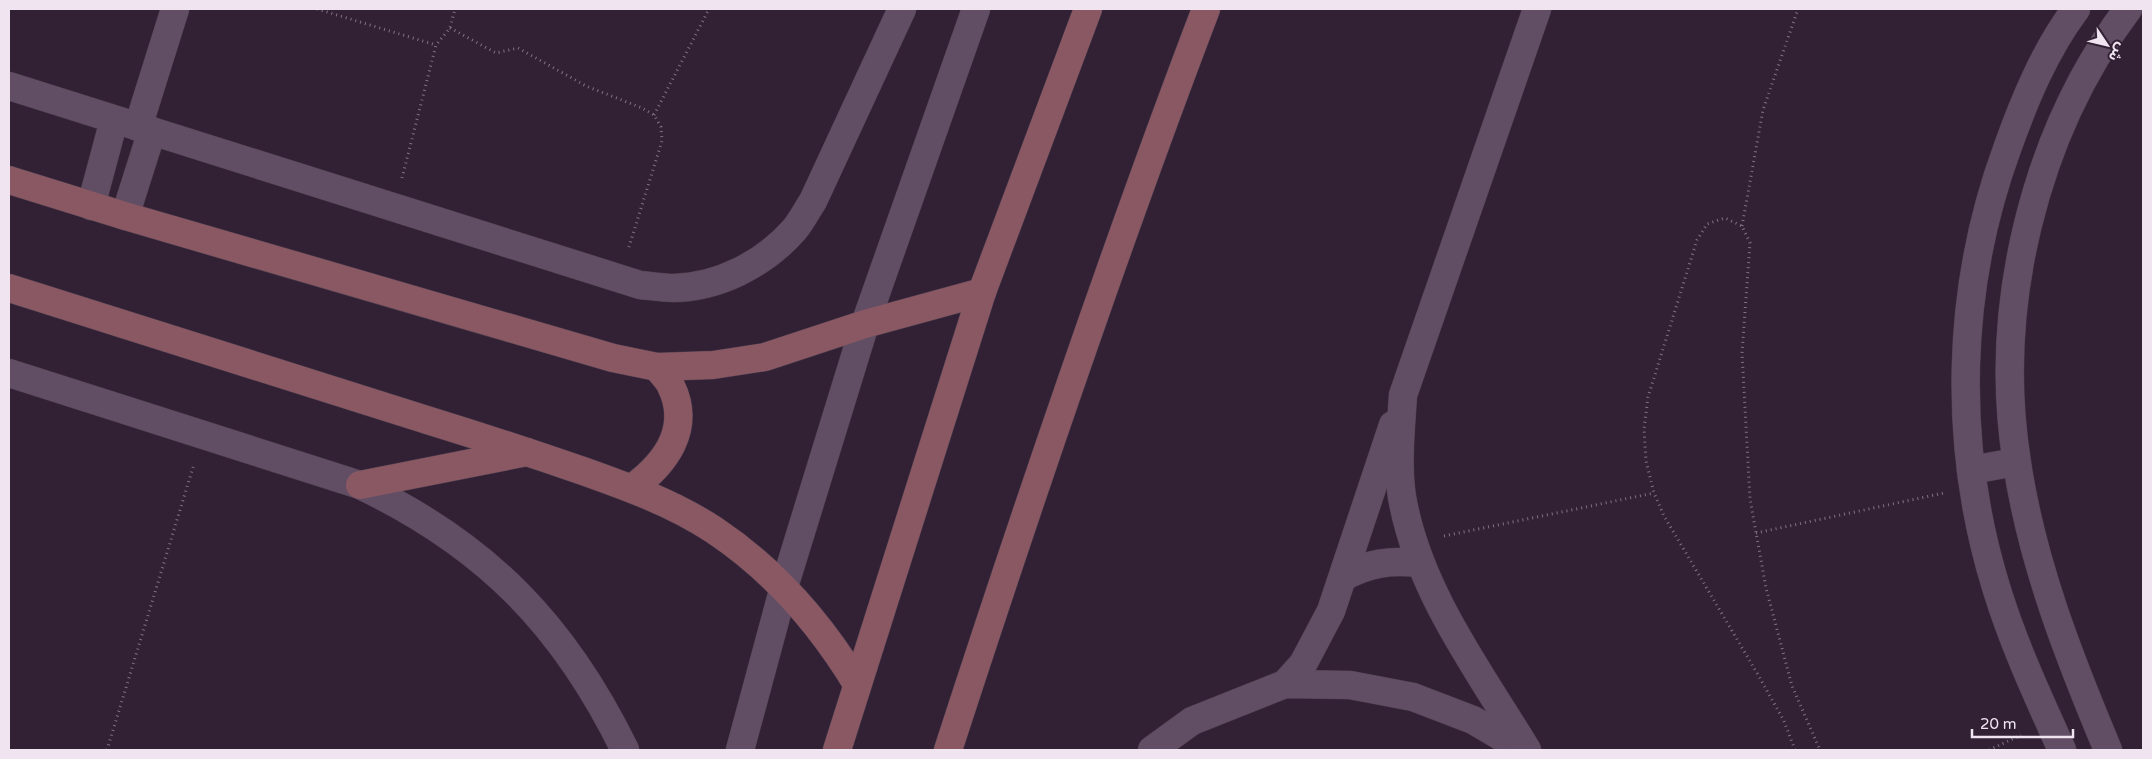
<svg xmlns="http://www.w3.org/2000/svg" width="2152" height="759" font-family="'Varela Round','Noto Sans Arabic',sans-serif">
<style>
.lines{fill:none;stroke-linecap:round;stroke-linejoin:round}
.street-casing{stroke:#4d3e4e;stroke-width:29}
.secondary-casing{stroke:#4d3e4e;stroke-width:29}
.path{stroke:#817283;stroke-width:3;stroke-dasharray:1 4;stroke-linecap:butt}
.street{stroke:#624e64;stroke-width:28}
.secondary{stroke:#895863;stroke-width:28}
</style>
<rect width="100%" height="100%" fill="#322034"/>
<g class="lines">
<g class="street-casing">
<g id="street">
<path d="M9 86 640 285C651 286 663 288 674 288 719 287 764 264 794 230 801 222 807 210 813 201L902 9"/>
<polyline points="138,127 175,9"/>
<polyline points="91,206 114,120"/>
<polyline points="125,216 152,131"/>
<path d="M9 373 360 485C486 545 564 625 625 750"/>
<polyline points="1971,470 2016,462"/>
<path d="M1343 577C1369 563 1390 560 1419 563"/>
<polyline points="1285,684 1303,664 1331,611 1393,425"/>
<polyline points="740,750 784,587 865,324 976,9"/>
<polyline points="1152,750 1192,721 1285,684 1350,685 1413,697 1473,720 1524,750"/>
<path d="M1527 750C1479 671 1418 590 1402 497 1397 464 1401 428 1403 395L1537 9"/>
<path d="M2062 750C2038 697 2013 643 1996 587 1952 444 1956 288 2007 149 2024 101 2045 50 2076 9"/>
<path d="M2108 750C2069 657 2032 563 2017 463 1992 308 2034 134 2128 9"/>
</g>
</g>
<g class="secondary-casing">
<g id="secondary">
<polyline points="9,180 125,216 613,358 657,367 713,365 765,357 865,324 982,292"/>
<path d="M9 288C148 332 287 376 427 420 479 436 531 453 583 471 628 487 673 503 714 530 774 570 820 623 857 684"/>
<polyline points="360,485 527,452"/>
<path d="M632 488C665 464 692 429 671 386 668 379 661 373 657 367"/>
<polyline points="837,750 982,292 1088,9"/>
<path d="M948 750C1029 501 1113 253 1206 9"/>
</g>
</g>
<g class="path">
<polyline points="317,9 436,45"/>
<polyline points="450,28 496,53 518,48 586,86 642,108 654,115 661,127 662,141 628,250"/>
<polyline points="654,115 709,9"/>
<polyline points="402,178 436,45 450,28 455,9"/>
<polyline points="1742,226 1763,110 1798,9"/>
<polyline points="1756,533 1944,493"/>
<polyline points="1444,536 1654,493"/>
<polyline points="107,750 194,464"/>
<polyline points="1795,750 1784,721 1757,673 1664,516 1654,493 1646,461 1644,429 1648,397 1697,240 1707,224 1725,218 1742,226 1750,243 1742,353 1750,499 1766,588 1792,686 1820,750"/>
<polyline points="1989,750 2021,735"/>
</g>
<use href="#street" class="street"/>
<use href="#secondary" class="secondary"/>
</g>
<rect width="2152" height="759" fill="none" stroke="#f0e4f1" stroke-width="20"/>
<g transform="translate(2107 45) rotate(125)" stroke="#322034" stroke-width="4" paint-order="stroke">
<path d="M0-4L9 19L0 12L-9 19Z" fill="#f0e4f1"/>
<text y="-8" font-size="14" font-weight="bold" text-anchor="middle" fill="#f0e4f1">ش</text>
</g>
<path d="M1972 729v8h101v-8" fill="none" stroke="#f0e4f1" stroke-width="2.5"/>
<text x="1980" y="729" font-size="15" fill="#f0e4f1" stroke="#322034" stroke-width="4" paint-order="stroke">20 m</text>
</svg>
